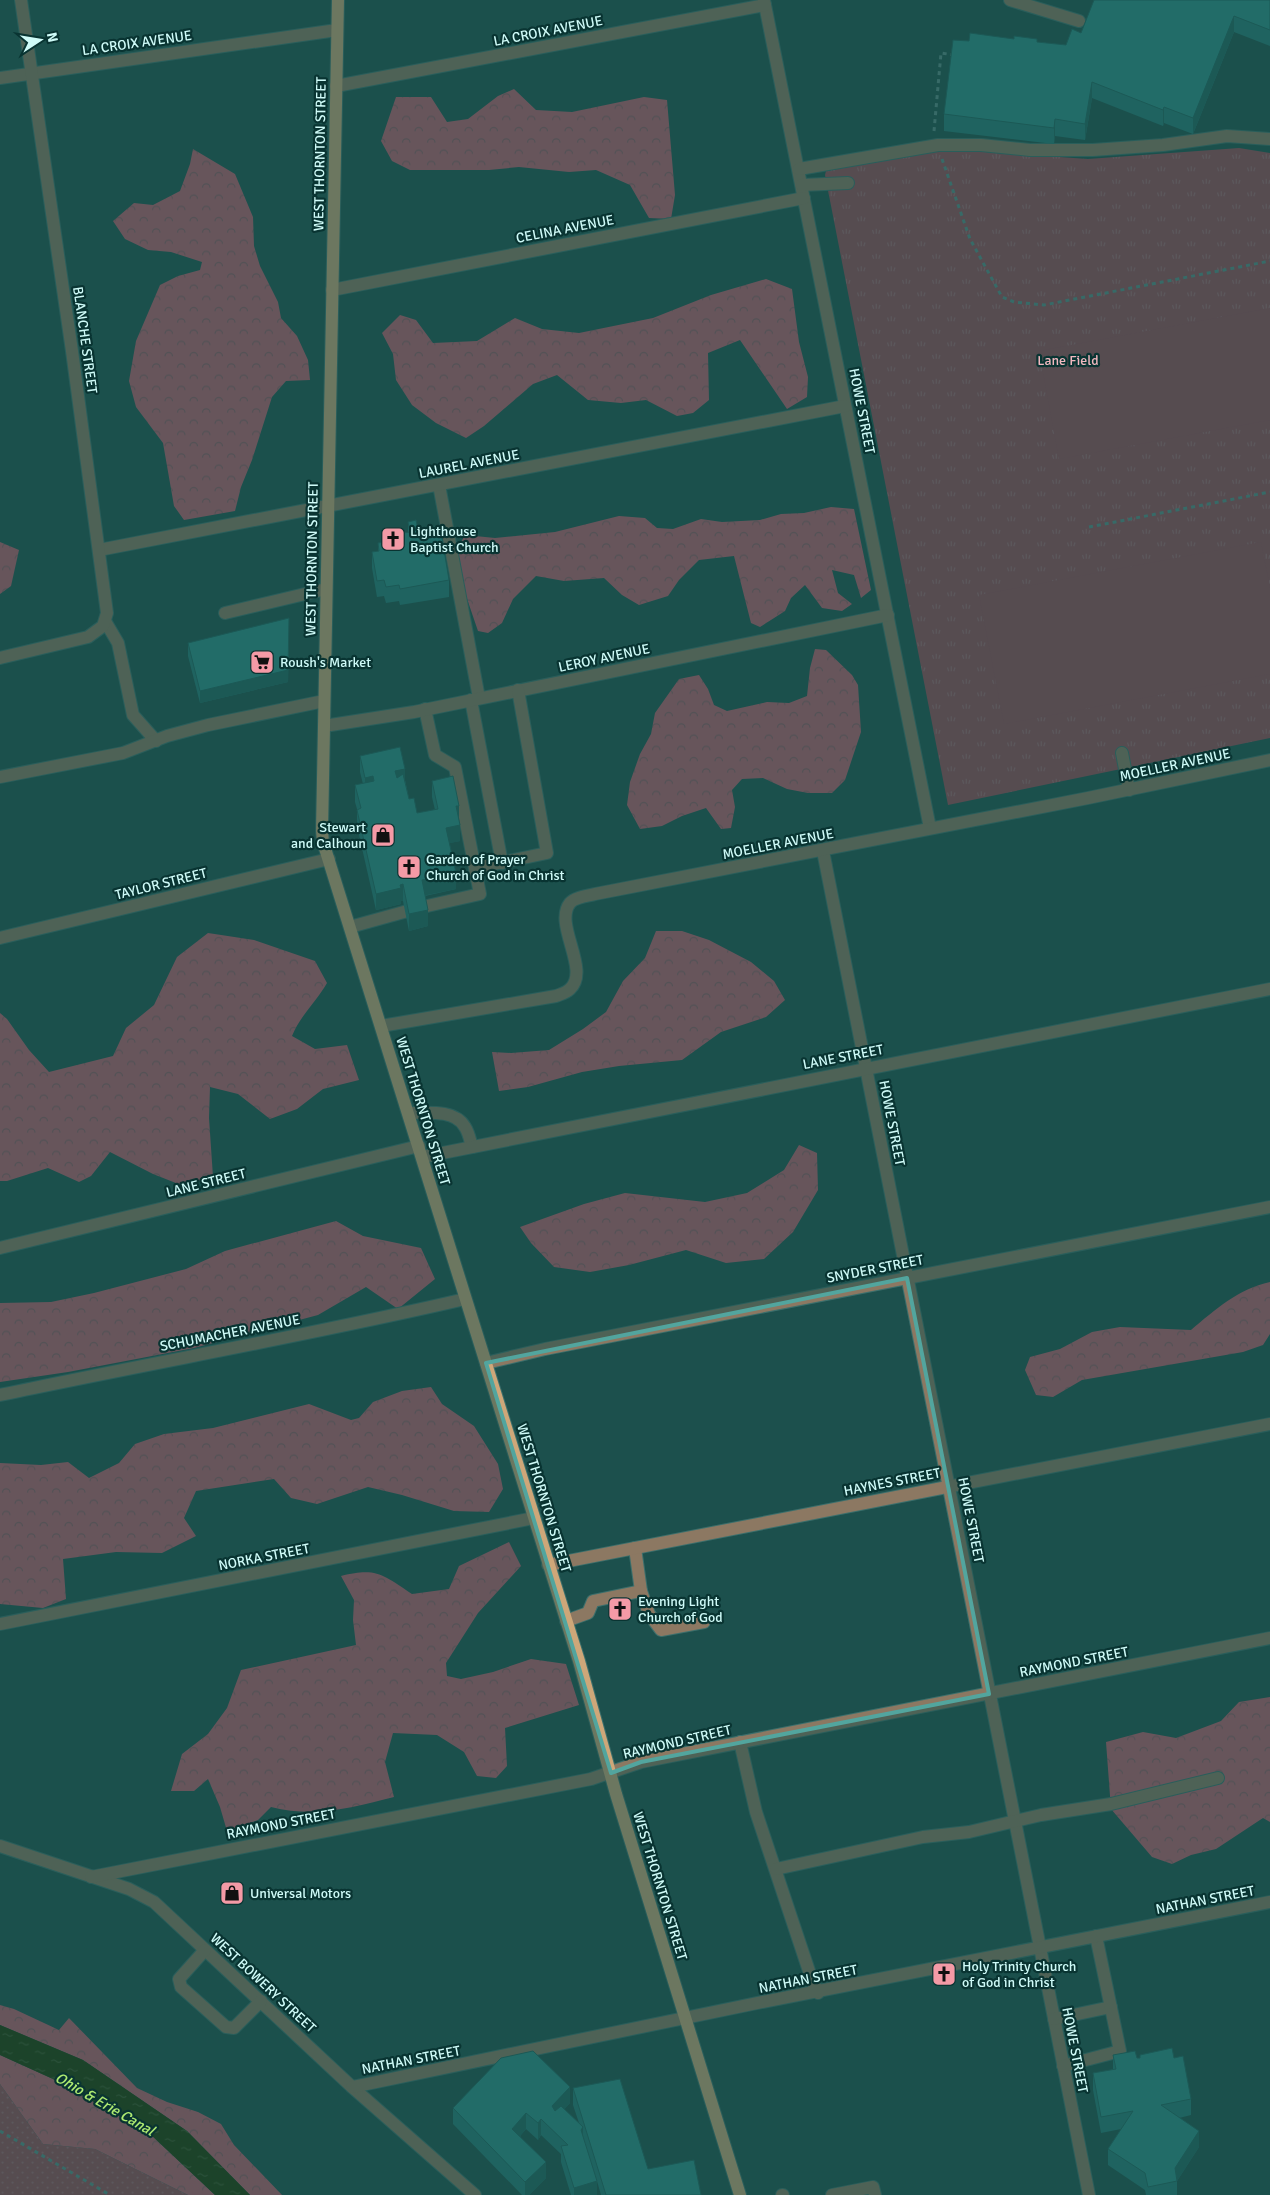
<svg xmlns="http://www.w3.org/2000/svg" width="1270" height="2195" font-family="Signika,sans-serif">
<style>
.grass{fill:url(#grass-dots)}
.forest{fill:url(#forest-crowns)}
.park{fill:url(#park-tufts)}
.garden{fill:#9d4756}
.water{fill:url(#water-ripples)}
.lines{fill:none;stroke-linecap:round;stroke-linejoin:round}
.minor-casing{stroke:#3c6f6c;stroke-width:14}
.major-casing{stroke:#3c6f6c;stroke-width:14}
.path{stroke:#598a87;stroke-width:3;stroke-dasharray:4 4;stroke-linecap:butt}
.minor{stroke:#8c7862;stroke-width:12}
.major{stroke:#cea779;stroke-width:12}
.wall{fill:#247b78}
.shaded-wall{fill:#1d6461}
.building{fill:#2a8f8b;stroke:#1d6461}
.marked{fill:none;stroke:#52a59e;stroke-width:4;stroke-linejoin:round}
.labels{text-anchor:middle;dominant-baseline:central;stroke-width:4.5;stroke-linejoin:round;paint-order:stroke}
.street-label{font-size:14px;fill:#cffbf8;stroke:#093432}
.park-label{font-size:14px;fill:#f1b8bf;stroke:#093432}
.poi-label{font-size:14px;fill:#cffbf8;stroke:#093432;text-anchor:start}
.water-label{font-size:15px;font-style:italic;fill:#aeeb71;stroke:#093432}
</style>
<defs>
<pattern id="grass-dots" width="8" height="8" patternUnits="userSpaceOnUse" patternTransform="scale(1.25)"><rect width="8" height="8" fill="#9d4756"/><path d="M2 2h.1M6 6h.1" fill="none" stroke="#aa626f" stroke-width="1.8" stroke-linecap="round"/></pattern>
<pattern id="forest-crowns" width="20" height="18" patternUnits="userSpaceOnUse" patternTransform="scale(1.25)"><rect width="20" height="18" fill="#c45b6e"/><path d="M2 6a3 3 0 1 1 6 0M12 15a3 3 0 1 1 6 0" fill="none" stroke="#955561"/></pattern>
<pattern id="park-tufts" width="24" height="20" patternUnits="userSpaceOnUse" patternTransform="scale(1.25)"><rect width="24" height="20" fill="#9d4756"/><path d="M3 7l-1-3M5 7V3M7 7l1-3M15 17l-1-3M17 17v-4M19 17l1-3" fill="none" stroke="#aa626f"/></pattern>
<pattern id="water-ripples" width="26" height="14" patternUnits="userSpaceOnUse" patternTransform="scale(1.25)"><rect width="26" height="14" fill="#1e3400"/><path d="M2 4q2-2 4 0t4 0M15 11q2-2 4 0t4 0" fill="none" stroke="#3e5226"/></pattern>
</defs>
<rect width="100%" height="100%" fill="#1c504d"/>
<polygon class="grass" points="0,2084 43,2144 95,2149 188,2195 0,2195"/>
<g class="forest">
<polygon points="514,89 536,110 572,112 644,97 667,100 675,195 671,219 649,218 630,185 596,170 569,172 519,167 489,170 410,170 392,161 381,141 396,97 431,97 447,122 468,119 498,96"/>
<polygon points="193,149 235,174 253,217 254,246 260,266 278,302 281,318 297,336 308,360 310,380 286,381 272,397 252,460 241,487 235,511 184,520 174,506 163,443 136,407 129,381 136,341 160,285 178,276 200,270 202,262 171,252 148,250 125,239 113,221 134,203 153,205 180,191 190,164"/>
<polygon points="766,279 792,289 799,342 808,377 807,397 787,409 740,340 708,353 709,400 693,413 677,416 646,400 621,403 588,400 557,375 533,384 484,426 466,438 436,423 412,405 396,380 393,354 382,333 400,315 416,320 433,343 477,341 515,318 542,329 579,333 653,318 711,295"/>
<polygon points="831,507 854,509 871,590 861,598 854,575 832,570 838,593 852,604 842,611 822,608 805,585 791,598 785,611 760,627 751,623 734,556 699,560 679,580 668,596 639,605 622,595 604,578 564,581 536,576 513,599 502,623 488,633 478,631 464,590 457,549 465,535 495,538 555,532 619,516 645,518 657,528 673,529 701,519 722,522 760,520 781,514 804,513"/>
<polygon points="0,542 19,550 11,586 0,594"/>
<polygon points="815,649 826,650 852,675 858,685 861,732 845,780 832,793 808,793 787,789 763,778 742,779 732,790 735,807 731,828 721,829 706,808 682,816 662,826 640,829 627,805 630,782 640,754 651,734 655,713 679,679 699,675 708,689 714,705 727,711 767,702 789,703 807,696 810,668"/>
<polygon points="656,931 682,931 709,940 751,962 774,981 785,1000 766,1017 721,1032 682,1060 619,1066 582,1072 528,1087 499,1091 492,1052 511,1053 549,1050 583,1029 606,1012 623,981 645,958"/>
<path d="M208 933 254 940 315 961 327 983C316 1002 300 1016 292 1036L315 1049 347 1045 359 1080 323 1089 297 1109 270 1119 238 1094 210 1087 209 1118 213 1177 181 1185 153 1174 110 1152 91 1176 79 1182 48 1168 7 1181H0V1013L7 1019 29 1050 49 1072 113 1056 126 1028 154 1005 177 957Z"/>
<polygon points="799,1145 817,1153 818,1190 793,1232 764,1259 726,1263 686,1250 629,1265 590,1272 554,1267 531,1243 520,1227 584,1204 625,1193 705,1202 747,1193 784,1170"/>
<polygon points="336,1221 363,1236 421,1248 435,1279 398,1309 366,1287 318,1315 194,1348 68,1372 0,1382 0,1303 51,1302 94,1293 186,1269 225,1251"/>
<path d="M1270 1282V1334L1263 1345 1243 1352 1082 1380 1053 1397 1036 1395 1025 1370 1030 1357 1060 1349 1092 1332 1120 1327 1191 1330C1216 1309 1238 1289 1270 1282Z"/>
<polygon points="431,1387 442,1404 474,1426 498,1464 503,1489 489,1512 454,1511 402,1495 368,1487 317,1504 291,1498 274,1479 196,1491 184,1518 196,1536 162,1553 116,1552 63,1559 66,1599 43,1608 0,1604 0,1463 41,1465 68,1462 89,1478 119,1463 135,1444 164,1434 213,1428 309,1404 351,1420 359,1418 373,1402 402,1391"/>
<path d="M509 1542 521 1566 478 1613 446 1663 447 1676 461 1679 493 1672 531 1659 566 1664 579 1705 505 1728 507 1766 496 1778 477 1776 464 1752 437 1735 393 1733 385 1762 394 1797C351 1808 315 1818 271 1807L258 1820 227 1831 220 1807 208 1779 194 1791H171L182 1754 208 1734 227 1708 241 1670 356 1645 353 1620 354 1600 341 1576C377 1567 383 1575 412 1594L449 1589 459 1566Z"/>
<polygon points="1270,1697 1270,1822 1263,1818 1216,1849 1191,1855 1172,1864 1152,1857 1111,1809 1106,1742 1143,1732 1176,1738 1221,1721 1239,1702"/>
<polygon points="0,2005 14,2009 59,2030 69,2018 137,2088 167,2102 198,2112 221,2124 234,2145 282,2195 250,2195 187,2131 83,2060 0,2025"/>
<polygon points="0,2055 53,2079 149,2133 215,2195 188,2195 95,2149 43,2144 0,2084"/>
</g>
<polygon class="park" points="1239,148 1270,153 1270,738 948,805 825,175 826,171 942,149 1088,159"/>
<g class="garden">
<polygon points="1270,308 1270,420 1059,459 1039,351"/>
<polygon points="1261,542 1270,588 1270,674 1004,724 979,595"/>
</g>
<polygon class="water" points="0,2025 83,2060 187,2131 250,2195 215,2195 149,2133 53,2079 0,2055"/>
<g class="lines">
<g class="minor-casing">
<g id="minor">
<polyline points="764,0 930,828"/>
<polyline points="1010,0 1079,21"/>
<polyline points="0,78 337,30"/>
<polyline points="336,86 765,5"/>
<polyline points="799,169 938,145 981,145 1030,150 1093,150 1163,145 1227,136 1270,139"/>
<polyline points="802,185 848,183"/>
<polyline points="332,290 804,198"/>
<polyline points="439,485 479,698"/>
<polyline points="99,550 845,406"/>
<polyline points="225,613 326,589"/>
<polyline points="105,621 118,643 133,715 156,741"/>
<polyline points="0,658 88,637 103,626 107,613 72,351 21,0"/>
<polyline points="471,700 502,863"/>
<polyline points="425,709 435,755 455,767 480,894 427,906"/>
<polyline points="324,726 414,712 888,615"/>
<polyline points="1122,753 1129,790"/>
<polyline points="0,777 123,753 167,736 208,725 324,701"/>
<polyline points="823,851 1089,2195"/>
<polyline points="475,868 547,853 518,690"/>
<polyline points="350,927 411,910"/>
<polyline points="0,938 329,859"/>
<path d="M381 1026 556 996C561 994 566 993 570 989 591 970 553 924 570 903 575 897 588 896 595 894L1088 798 1270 760"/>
<path d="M409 1113C426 1113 455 1109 465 1127 469 1133 470 1140 472 1147"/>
<polyline points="422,1157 1270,989"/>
<polyline points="0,1248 419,1146"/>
<polyline points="486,1363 545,1349 1270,1207"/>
<path d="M0 1395C155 1362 311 1335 465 1299"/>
<polyline points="635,1548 641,1591"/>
<polyline points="548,1565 1270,1424"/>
<polyline points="566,1621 588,1613 593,1601 641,1591 649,1614 661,1630 704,1622"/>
<polyline points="0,1624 534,1518"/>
<polyline points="740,1742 756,1812 812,1980 818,1993"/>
<polyline points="0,1846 129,1889 154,1902 352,2087 475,2195"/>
<polyline points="776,1869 923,1837 969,1832 1041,1815 1111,1804 1218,1778"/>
<polyline points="91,1877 591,1779 641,1762 1270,1638"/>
<polyline points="205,1950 179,1979 181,1987 226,2027 234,2028 261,2001"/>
<polyline points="1054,2019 1111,2007"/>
<polyline points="1063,2066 1120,2051 1096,1936"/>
<polyline points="352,2087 757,2003 1270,1902"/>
<polyline points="782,2195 783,2195"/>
<polyline points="832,2195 873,2187 875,2195"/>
</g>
</g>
<g class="major-casing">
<polyline id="major" points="338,0 322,831 323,842 579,1661 616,1794 740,2195"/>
</g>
<g class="path">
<polyline points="934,131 941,53 954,55"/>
<polyline points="942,159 970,239 1002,297 1014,302 1044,305 1270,261"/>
<polyline points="1089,527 1270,492"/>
<polyline points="0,2131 110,2195"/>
</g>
<use href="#minor" class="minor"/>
<use href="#major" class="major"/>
</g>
<g class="wall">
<polygon points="1270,0 1270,46 1234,32 1193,134 1164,123 1163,126 1092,98 1085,140 1055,136 1054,144 944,131 944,114 969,41 1037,42 1066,45 1081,33"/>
<polygon points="408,522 418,530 449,580 449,597 400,605 399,601 386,603 384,596 377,597 372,568 372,552 378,551 378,543 390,541 390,535 408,532"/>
<polygon points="289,630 288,682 200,703 188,656 188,643"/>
<polygon points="360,756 405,780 409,799 417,813 435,810 432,797 432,781 459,821 460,841 449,843 456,889 425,896 428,926 409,931 403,901 401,901 401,904 376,910 357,826 357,809 355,802 355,785 363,784 360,772"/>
<polygon points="1113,2055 1137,2058 1140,2058 1140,2055 1174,2058 1191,2099 1191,2115 1179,2118 1199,2147 1177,2181 1177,2195 1146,2195 1145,2190 1108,2165 1108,2149 1121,2129 1101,2133 1093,2090 1093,2073 1113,2070"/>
<polygon points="573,2088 648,2169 701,2195 601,2195 597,2181 597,2195 571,2195 561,2162 561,2154 541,2135 538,2140 526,2129 520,2136 546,2178 529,2195 522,2195 453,2124 453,2108 570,2103 564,2109 579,2123 573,2105"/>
</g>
<g class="shaded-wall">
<polygon points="1234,16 1234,32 1193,134 1193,118"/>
<polygon points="1092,82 1092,98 1085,140 1085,124"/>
<polygon points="1164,107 1164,123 1163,126 1163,110"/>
<polygon points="1055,119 1055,136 1054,144 1054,128"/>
<polygon points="289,630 288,682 200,703 200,691"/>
<polygon points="405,769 405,785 395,787 395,771"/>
<polygon points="373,776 373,792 365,794 365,778"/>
<polygon points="456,806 459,806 459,822"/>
<polygon points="460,825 460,841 446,844 446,828"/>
<polygon points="456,873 456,889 422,896 422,880"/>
<polygon points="403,884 403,901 401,901 401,904 376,910 376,894"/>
<polygon points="428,910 428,926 409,931 409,914"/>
<polygon points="570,2087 570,2103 552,2123 552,2106"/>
<polygon points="526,2113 526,2129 512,2145 512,2129"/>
<polygon points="541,2119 541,2135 538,2140 538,2123"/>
<polygon points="583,2127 583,2143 581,2130"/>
<polygon points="1199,2131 1199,2147 1177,2181 1175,2168"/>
<polygon points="546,2162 546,2178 529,2195 525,2195 525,2182"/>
<polygon points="597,2181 597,2195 574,2195 574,2188"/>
</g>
<g class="building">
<polygon points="1094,0 1270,0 1270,30 1234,16 1193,118 1164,107 1163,110 1092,82 1085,124 1055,119 1054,128 944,114 953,40 969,41 970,33 1014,39 1014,36 1037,39 1037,42 1066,45 1072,29 1081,33"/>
<polygon points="416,520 418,530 440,526 449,580 400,589 399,585 386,587 384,580 377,581 372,552 379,551 378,543 391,541 390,535 410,532 408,522"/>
<polygon points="289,618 288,670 200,691 188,643"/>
<polygon points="400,747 405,769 395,771 397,778 403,774 409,799 414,798 417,813 438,809 432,781 453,776 459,806 456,806 460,825 446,828 456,873 422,880 428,910 409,914 403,884 400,885 401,888 376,894 357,810 361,808 355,785 374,781 373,776 365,778 360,756"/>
<polygon points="1172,2048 1174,2058 1183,2056 1191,2099 1161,2105 1199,2131 1175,2168 1177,2181 1148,2187 1145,2173 1108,2149 1133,2111 1101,2117 1093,2073 1116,2069 1113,2055 1135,2051 1137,2058 1140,2058 1140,2055"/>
<polygon points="533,2051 570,2087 552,2106 555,2111 561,2106 583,2127 581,2130 597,2181 574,2188 561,2146 568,2145 541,2119 538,2123 526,2113 512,2129 546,2162 525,2182 453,2108 501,2058"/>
<polygon points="620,2079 648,2169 694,2160 701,2195 606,2195 573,2088"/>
</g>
<path d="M0 0H1270V2195H0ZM907 1278 989 1694 641 1762 611 1773 486 1363Z" fill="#1c504d" fill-opacity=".55" fill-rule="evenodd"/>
<path class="marked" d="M907 1278 989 1694 641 1762 611 1773 486 1363Z"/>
<defs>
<g id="church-square" transform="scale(1.25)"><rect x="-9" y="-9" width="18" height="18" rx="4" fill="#f49aa6" stroke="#093432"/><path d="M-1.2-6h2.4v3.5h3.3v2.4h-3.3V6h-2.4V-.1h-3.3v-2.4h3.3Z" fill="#111"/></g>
<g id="supermarket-square" transform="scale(1.25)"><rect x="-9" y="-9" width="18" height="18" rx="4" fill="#f49aa6" stroke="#093432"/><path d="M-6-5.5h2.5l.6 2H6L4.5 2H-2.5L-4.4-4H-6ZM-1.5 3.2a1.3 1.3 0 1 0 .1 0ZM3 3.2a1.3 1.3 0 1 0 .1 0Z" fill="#111"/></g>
<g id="shop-square" transform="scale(1.25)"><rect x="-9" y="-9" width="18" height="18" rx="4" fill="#f49aa6" stroke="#093432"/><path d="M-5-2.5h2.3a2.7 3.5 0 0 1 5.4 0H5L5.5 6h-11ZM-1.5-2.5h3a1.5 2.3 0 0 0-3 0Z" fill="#111"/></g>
</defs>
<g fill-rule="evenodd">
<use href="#church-square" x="393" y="539"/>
<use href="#supermarket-square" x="262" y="662"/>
<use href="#shop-square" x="383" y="835"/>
<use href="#church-square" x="409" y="867"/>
<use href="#church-square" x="620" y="1609"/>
<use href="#shop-square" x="232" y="1893"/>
<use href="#church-square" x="944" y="1974"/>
</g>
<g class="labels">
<g class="street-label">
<text transform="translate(548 31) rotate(-11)">LA CROIX AVENUE</text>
<text transform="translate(137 43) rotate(-8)">LA CROIX AVENUE</text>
<text transform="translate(320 154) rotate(-89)">WEST THORNTON STREET</text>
<text transform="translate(565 229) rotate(-11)">CELINA AVENUE</text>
<text transform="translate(85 340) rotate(82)">BLANCHE STREET</text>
<text transform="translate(862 411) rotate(79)">HOWE STREET</text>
<text transform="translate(469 464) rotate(-11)">LAUREL AVENUE</text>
<text transform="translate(312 559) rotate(-89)">WEST THORNTON STREET</text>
<text transform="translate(604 658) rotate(-12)">LEROY AVENUE</text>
<text transform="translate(1175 765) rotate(-12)">MOELLER AVENUE</text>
<text transform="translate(778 844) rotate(-11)">MOELLER AVENUE</text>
<text transform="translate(161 884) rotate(-14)">TAYLOR STREET</text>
<text transform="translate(843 1057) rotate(-11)">LANE STREET</text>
<text transform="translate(423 1111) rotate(73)">WEST THORNTON STREET</text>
<text transform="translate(892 1123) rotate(79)">HOWE STREET</text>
<text transform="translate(206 1183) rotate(-14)">LANE STREET</text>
<text transform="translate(875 1269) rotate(-11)">SNYDER STREET</text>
<text transform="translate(230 1333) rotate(-11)">SCHUMACHER AVENUE</text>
<text transform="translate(892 1482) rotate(-11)">HAYNES STREET</text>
<text transform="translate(544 1498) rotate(73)">WEST THORNTON STREET</text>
<text transform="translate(971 1520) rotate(79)">HOWE STREET</text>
<text transform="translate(264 1557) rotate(-11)">NORKA STREET</text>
<text transform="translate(1074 1662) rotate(-11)">RAYMOND STREET</text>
<text transform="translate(677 1742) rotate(-13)">RAYMOND STREET</text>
<text transform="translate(281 1824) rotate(-11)">RAYMOND STREET</text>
<text transform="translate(660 1886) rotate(73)">WEST THORNTON STREET</text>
<text transform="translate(1205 1900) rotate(-11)">NATHAN STREET</text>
<text transform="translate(808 1979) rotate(-11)">NATHAN STREET</text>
<text transform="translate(263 1983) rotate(43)">WEST BOWERY STREET</text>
<text transform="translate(1075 2050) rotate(79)">HOWE STREET</text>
<text transform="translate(411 2060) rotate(-11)">NATHAN STREET</text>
</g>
<g class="park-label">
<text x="1068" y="360">Lane Field</text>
</g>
<g class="poi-label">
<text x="410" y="531">Lighthouse<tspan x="410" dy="16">Baptist Church</tspan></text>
<text x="280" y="662">Roush's Market</text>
<text x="366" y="827" text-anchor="end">Stewart<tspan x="366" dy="16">and Calhoun</tspan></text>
<text x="426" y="859">Garden of Prayer<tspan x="426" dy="16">Church of God in Christ</tspan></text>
<text x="638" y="1601">Evening Light<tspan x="638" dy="16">Church of God</tspan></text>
<text x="250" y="1893">Universal Motors</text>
<text x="962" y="1966">Holy Trinity Church<tspan x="962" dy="16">of God in Christ</tspan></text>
</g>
<g class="water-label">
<text transform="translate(105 2104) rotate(30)">Ohio &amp; Erie Canal</text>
</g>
</g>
<g transform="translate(40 40) rotate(78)" stroke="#093432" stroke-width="4" paint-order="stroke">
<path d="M0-4L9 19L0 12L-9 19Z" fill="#cffbf8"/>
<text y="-8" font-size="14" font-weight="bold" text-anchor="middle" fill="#cffbf8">N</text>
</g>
</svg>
